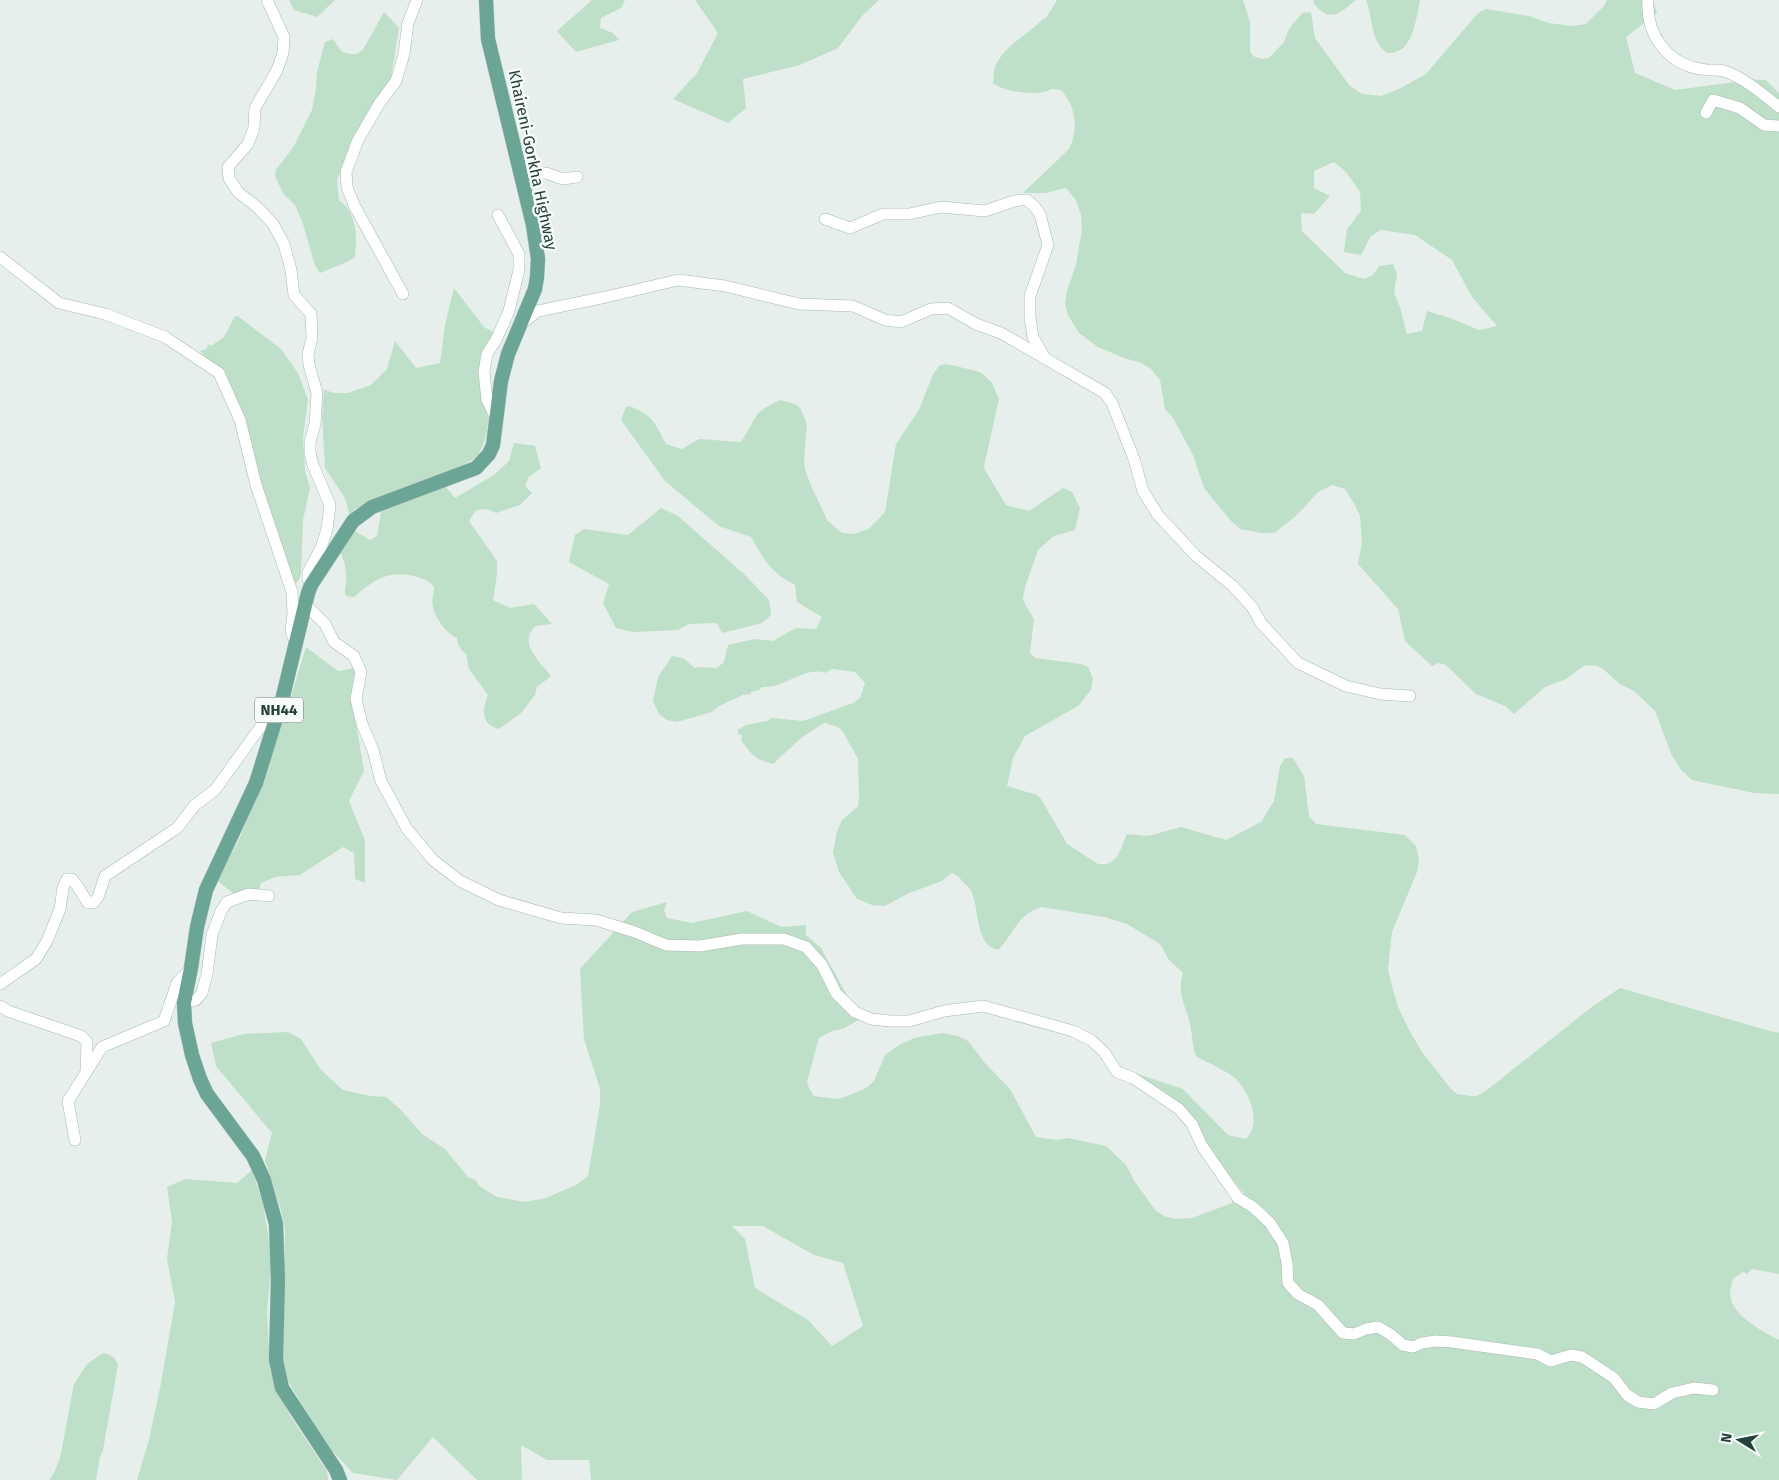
<svg xmlns="http://www.w3.org/2000/svg" width="1779" height="1480" font-family="'Fira Sans',sans-serif">
<style>
.green{fill:#bfe0c8;fill-rule:evenodd}
.lines{fill:none;stroke-linecap:round;stroke-linejoin:round}
.minor-casing{stroke:#a8b8b2;stroke-width:12}
.major-casing{stroke:#c2cac8;stroke-width:15}
.minor{stroke:#fff;stroke-width:11}
.major{stroke:#6aa596;stroke-width:14}
.labels{text-anchor:middle;dominant-baseline:central;stroke-width:5;stroke-linejoin:round;paint-order:stroke}
.shield{fill:#f7fbf9;stroke:#637a73;stroke-width:1}
.shield-label{font-size:15px;font-weight:bold;fill:#24423a}
.street-label{font-size:16px;fill:#24423a;stroke:#f7fbf9}
</style>
<rect width="100%" height="100%" fill="#e6efeb"/>
<g class="green">
<polygon points="289,0 335,0 317,17 294,10"/>
<polygon points="592,0 625,0 621,8 601,18 600,28 613,33 619,40 576,52 557,31"/>
<polygon points="695,0 879,0 862,16 838,48 800,65 743,79 746,108 728,123 673,99 697,73 718,33"/>
<path d="M1057 0H1243L1250 22V51L1253 56 1262 59 1269 58 1284 42 1289 29 1302 13 1311 12 1315 38 1349 85 1362 94 1381 96 1399 89 1426 74 1478 13 1486 9 1529 16 1549 23 1571 26 1586 24 1604 6 1607 0H1653L1657 13 1626 37 1635 73 1675 90 1735 82 1737 79 1766 80 1779 93V794L1754 793 1692 780 1682 771 1672 756 1655 711 1634 691 1620 684 1603 669 1597 666 1585 665 1566 679 1545 687 1514 714 1505 706 1476 694 1446 665 1439 663 1432 666 1405 641 1398 609 1358 564 1362 543 1360 516 1355 505 1345 489 1332 485 1318 492 1296 516 1274 533H1261L1240 529 1231 521 1204 488 1193 455 1173 418 1165 409 1160 380 1151 369 1141 363 1124 358 1098 347 1079 333 1068 315 1065 304 1067 291 1076 265 1082 229 1081 215 1076 200 1066 188 1045 193H1023L1069 149C1079 128 1076 107 1061 90L1051 89C1040 97 1003 92 993 83 994 78 993 72 995 67 1004 45 1028 35 1043 19L1046 18ZM1334 162 1346 172 1360 192 1361 211 1347 229 1344 252 1361 255 1371 236 1381 230 1415 235 1452 260 1472 297 1497 326 1479 330 1450 318 1427 311 1422 331 1407 334 1400 307 1394 293 1397 274 1393 264 1379 266 1373 275 1364 279 1345 273 1302 231 1301 213 1314 214 1330 196 1314 188V171Z"/>
<path d="M1313 0H1356C1344 9 1334 22 1320 10 1316 6 1314 5 1313 0Z"/>
<path d="M1366 0H1420C1416 19 1413 55 1387 53 1370 41 1373 17 1366 0Z"/>
<path d="M384 12 399 28 390 83 337 179 339 200C342 203 346 205 348 209 357 222 357 241 355 257L347 262 320 273 315 265 302 221 295 205 283 193 275 176 276 170 294 146 312 110 316 89 317 72 325 42 333 39 342 52 350 54H357L363 50Z"/>
<polygon points="454,288 484,327 493,332 485,351 485,406 489,419 485,440 478,456 460,467 355,509 350,516 345,498 325,468 322,417 324,389 333,393 348,393 371,385 387,369 395,341 416,368 440,363 445,325"/>
<polygon points="235,316 239,317 281,349 298,373 308,400 303,437 305,471 310,488 303,520 301,574 299,580 294,585 270,522 250,437 244,419 225,375 200,351 207,349 208,344 211,346 224,337"/>
<path d="M946 364 977 371 983 374 992 383 999 399 984 466 985 470 1006 505 1029 511 1063 488 1072 492 1080 508 1075 530 1054 536 1038 550 1025 587 1023 598 1025 604 1034 619 1030 653 1035 658 1081 664 1088 667 1093 679 1091 690 1078 706 1025 736 1013 758 1007 786 1037 795 1041 799 1067 844 1098 864C1118 867 1120 849 1127 834L1148 836 1181 827 1226 840 1261 822 1274 801 1280 766 1285 758H1293L1304 776 1309 816 1316 824 1405 835 1416 846 1419 859 1417 872 1392 932 1388 969 1393 990 1399 1009 1409 1030 1422 1052 1451 1089 1457 1094 1471 1096H1477L1487 1090 1593 1006 1620 988 1777 1033 1779 1032V1274L1752 1269 1747 1274 1743 1272 1733 1279C1731 1285 1729 1293 1731 1299 1734 1316 1765 1333 1779 1340V1480H591L589 1460H547L521 1445 522 1480H477L433 1437 397 1480 353 1473 326 1444 289 1383 280 1352 281 1268 285 1257V1229L281 1210 265 1160 272 1133 216 1066 211 1043 244 1034 288 1032 301 1039 321 1070 343 1090 370 1096 386 1097 401 1110 422 1134 445 1149 468 1177 476 1180 479 1186 497 1197 525 1202 546 1198 576 1185 588 1176 600 1105V1089L584 1039 580 969 632 912 667 902 664 910 667 918 692 923 747 911 781 927 806 925V935L821 948 847 995 859 1012 858 1020 843 1029 832 1031 819 1038 807 1082 809 1088 814 1096 837 1099 845 1097 866 1088 874 1081 885 1055 899 1045 914 1038 942 1033 958 1036 968 1041 984 1062 1010 1089 1036 1137 1057 1140 1068 1138 1106 1146 1126 1165 1135 1182 1156 1211 1164 1216 1175 1219 1192 1218 1232 1203V1198L1249 1200 1213 1156 1191 1119 1123 1069 1183 1089 1228 1135 1246 1139C1262 1123 1250 1094 1236 1079 1229 1072 1206 1062 1196 1056 1192 1048 1193 1039 1191 1030 1188 1007 1176 998 1183 973L1169 960 1160 944 1127 924 1104 917 1041 907C1017 915 1014 934 998 950 974 945 980 908 971 891 970 888 966 885 963 882 959 877 957 875 951 873L942 881 909 893 885 906 872 905 857 899 839 872 833 853 837 831 842 820 858 806 859 799 858 759 843 732 838 727 824 723 801 738 773 764C754 759 753 756 741 740L742 735 738 734V730L746 725 767 721 772 718 803 721 853 703 860 698 865 683 855 672 832 669 825 673C808 667 791 682 774 686 770 687 766 687 762 687L759 690 751 692V694L743 695 719 706 712 712 677 722 667 720 659 714 653 701 658 677 672 656 683 658 695 668 698 667 717 668 724 662 728 645 755 639 773 641 796 628 816 629 822 617 797 602 795 585C770 572 765 561 751 537L719 526 665 481 621 420 626 407 630 406C654 417 654 421 666 444L682 449 699 439 741 442 758 413 765 408 780 400 795 404 800 408 807 424 804 458 805 469 811 486 828 521 842 533 853 534 869 529 885 512 896 444 919 410 933 374 939 366ZM732 1226H763L814 1255 843 1263 863 1326 832 1346 808 1320 755 1288 745 1239Z"/>
<path d="M514 443 535 446 541 468 529 477 525 486 532 493 520 505 496 513 487 509 476 510 469 521 497 561V574L493 600 510 608 534 604 552 624 536 626C517 643 540 661 551 676L537 687 535 695 521 713 499 729C481 725 482 710 488 695L469 669 466 654C461 651 457 644 457 638 448 635 434 617 433 607 431 601 434 593 434 587 430 581 422 578 414 576 385 571 376 579 354 597L346 596C344 591 345 589 346 584 347 573 345 561 340 551L355 531 370 540 377 536 382 507 445 486 455 498 494 475 509 461Z"/>
<polygon points="661,508 678,516 744,574 769,600 771,615 762,623 722,633 717,623 689,624 678,630 633,632 616,628 603,603 609,584 569,562 575,535 584,529 628,535"/>
<polygon points="306,647 338,671 356,668 352,699 364,771 349,801 365,840 365,883 355,879 354,853 343,847 300,875 275,877 261,883 259,890 235,895 217,880 238,842 254,802 287,697 291,696"/>
<polygon points="252,1170 263,1204 272,1259 267,1311 270,1371 291,1417 327,1471 328,1480 137,1480 149,1440 161,1383 175,1302 167,1259 172,1222 167,1187 185,1179 237,1183"/>
<path d="M103 1353C111 1354 116 1358 118 1365L103 1450 100 1457 96 1480H49L54 1473 60 1458 74 1384 87 1364Z"/>
</g>
<g class="lines">
<g class="minor-casing">
<g id="minor">
<polyline points="267,0 284,37 283,53 277,70 255,108 254,128 248,144 228,167 229,178 238,192 257,207 273,224 284,244 291,270 294,295 311,314 312,338 308,354 309,365 317,393 315,424 310,442 310,453 313,465 330,505 327,529 321,548 308,572 308,579 311,585"/>
<path d="M1648 0C1646 34 1667 64 1701 69 1709 71 1717 69 1724 71 1743 77 1764 95 1779 107"/>
<polyline points="1706,113 1713,100 1740,108 1764,125 1779,126"/>
<polyline points="524,186 532,174 546,173 563,179 577,177"/>
<polyline points="825,219 850,228 883,214 909,214 941,207 985,211 1011,202 1019,200 1027,200 1034,206 1040,214 1048,245 1030,296 1030,317 1033,337 1045,358"/>
<polyline points="0,257 59,303 105,314 165,337 219,373 240,420 256,485 292,592 293,613 291,632 296,644"/>
<polyline points="403,294 354,205 347,187 346,172 358,140 379,104 396,81 404,54 408,23 417,0"/>
<polyline points="521,324 538,311 606,297 678,280 725,286 799,304 853,306 885,320 901,322 931,309 948,308 976,324 1001,333 1105,393 1112,403 1134,459 1143,491 1158,515 1196,556 1233,586 1252,607 1261,623 1298,663 1346,686 1380,694 1410,696"/>
<polyline points="497,420 487,400 484,372 487,354 496,340 509,311 519,270 519,254 498,215"/>
<polyline points="305,604 325,624 334,642 354,656 361,672 356,699 362,724 373,750 381,781 407,829 433,860 460,881 499,900 561,918 596,920 635,932 666,945 700,946 742,939 784,939 806,947 822,965 836,993 855,1012 871,1019 890,1021 909,1021 944,1011 983,1006 1073,1031 1091,1040 1104,1052 1117,1072 1133,1078 1179,1109 1192,1124 1202,1146 1238,1198 1253,1207 1270,1223 1283,1243 1287,1263 1288,1283 1298,1294 1318,1305 1343,1333 1354,1334 1366,1329 1378,1327 1390,1334 1403,1345 1413,1347 1422,1343 1436,1341 1452,1342 1537,1354 1551,1361 1571,1355 1582,1357 1614,1378 1627,1395 1638,1402 1654,1404 1672,1393 1694,1388 1713,1390"/>
<polyline points="0,984 36,959 47,941 60,909 63,888 67,879 72,879 78,887 88,903 93,903 98,897 105,876 177,828 195,805 215,790 279,701"/>
<polyline points="184,1003 196,1000 202,993 207,974 212,935 221,911 227,902 249,894 269,896"/>
<polyline points="0,1006 8,1011 81,1036 87,1042 86,1069"/>
<polyline points="75,1140 68,1101 102,1047 164,1021 177,983 191,968"/>
</g>
</g>
<g class="major-casing">
<polyline id="major" points="340,1480 336,1470 282,1388 276,1360 278,1280 276,1224 264,1180 253,1156 207,1094 200,1079 192,1055 185,1023 184,1003 191,968 197,927 206,890 256,783 283,696 308,593 311,585 353,521 372,507 476,468 489,454 493,445 501,381 508,354 535,289 537,277 538,259 533,225 488,39 486,0"/>
</g>
<use href="#minor" class="minor"/>
<use href="#major" class="major"/>
</g>
<g class="labels">
<rect class="shield" x="255" y="697.5" width="48" height="25" rx="4"/>
<g class="shield-label">
<text x="279" y="710">NH44</text>
</g>
<g class="street-label">
<text transform="translate(533 160) rotate(78)">Khaireni-Gorkha Highway</text>
</g>
</g>
<g transform="translate(1739 1440) rotate(280)" stroke="#f7fbf9" stroke-width="4" paint-order="stroke">
<path d="M0-4L9 19L0 12L-9 19Z" fill="#24423a"/>
<text y="-8" font-size="14" font-weight="bold" text-anchor="middle" fill="#24423a">N</text>
</g>
</svg>
